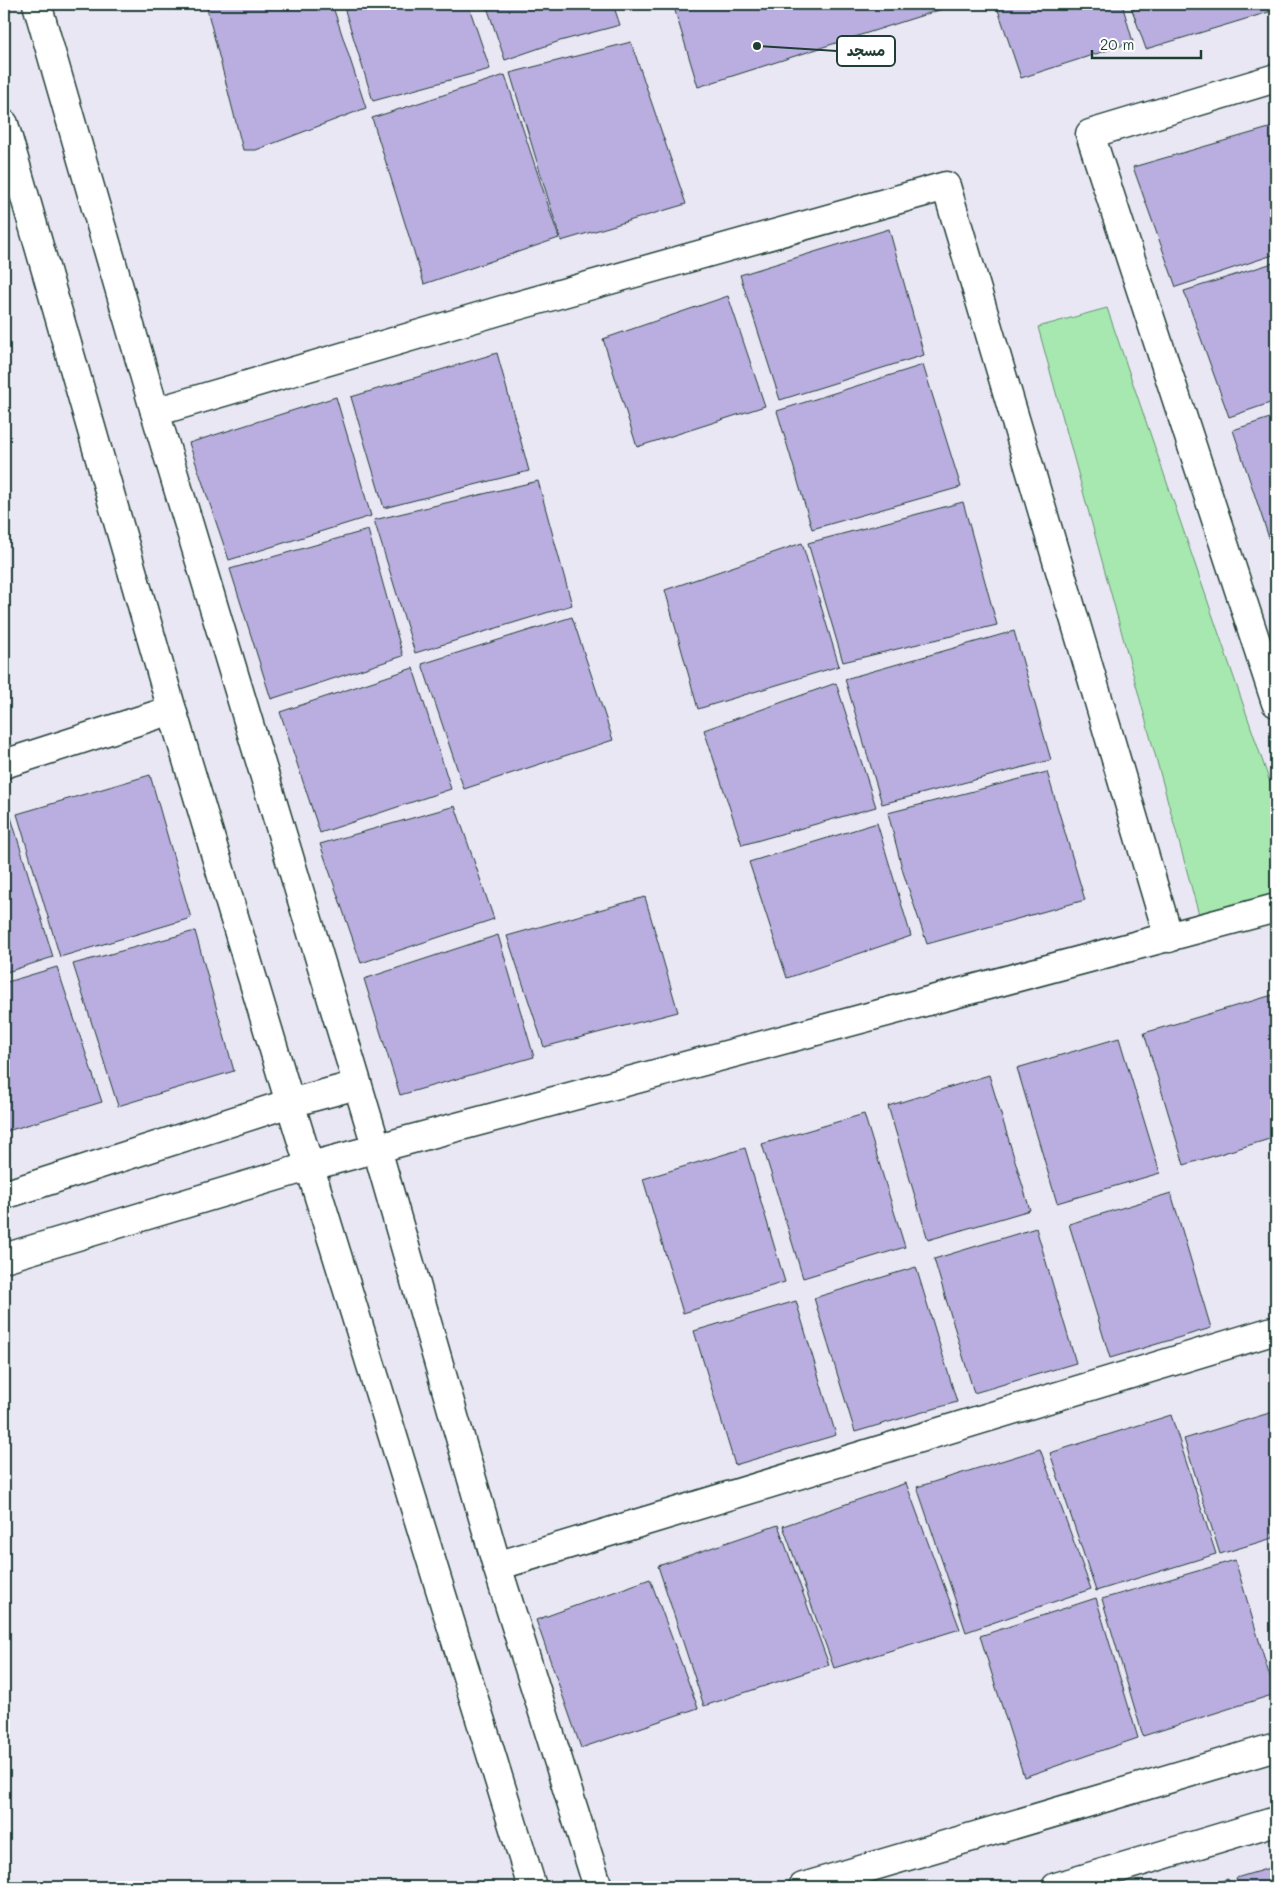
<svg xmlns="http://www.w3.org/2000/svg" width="1280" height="1891" font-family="Mali,'Playpen Sans Arabic',sans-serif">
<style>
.green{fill:#a7e8b1;stroke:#639272}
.building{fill:#b9aedf;stroke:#1f3d34}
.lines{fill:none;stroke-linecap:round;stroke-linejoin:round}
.street-casing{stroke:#1f3d34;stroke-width:31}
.street{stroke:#fff;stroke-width:28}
.leader{fill:none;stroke:#1f3d34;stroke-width:2}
.callout-dot{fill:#1f3d34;stroke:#fff;stroke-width:2}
.callout{fill:#fff;stroke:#1f3d34;stroke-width:2}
.callout-label{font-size:15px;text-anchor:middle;font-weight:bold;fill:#1f3d34}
</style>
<rect width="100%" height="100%" fill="#eae7f5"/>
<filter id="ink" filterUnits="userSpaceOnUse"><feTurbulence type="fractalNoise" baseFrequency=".02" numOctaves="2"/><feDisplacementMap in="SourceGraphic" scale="10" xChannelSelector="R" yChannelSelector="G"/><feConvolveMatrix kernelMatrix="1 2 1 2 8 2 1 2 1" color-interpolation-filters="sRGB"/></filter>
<g filter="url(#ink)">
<polygon class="green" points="1107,308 1276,800 1276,893 1199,915 1038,327"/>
<g class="building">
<polygon points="211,4 332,4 366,108 256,150 243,150 206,5"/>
<polygon points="343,4 468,4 490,69 373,101"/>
<polygon points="486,4 613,4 620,25 560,41 505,60"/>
<polygon points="673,4 958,4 698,87"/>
<polygon points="996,4 1122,4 1133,42 1021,78"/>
<polygon points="1130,4 1266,4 1269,12 1146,49"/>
<polygon points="1270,4 1276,4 1276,10 1272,11"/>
<polygon points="631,42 686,204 561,241 510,73"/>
<polygon points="505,75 559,238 424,284 372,118"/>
<polygon points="1276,126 1276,254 1176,287 1133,167"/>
<polygon points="889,229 924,355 780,400 740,275"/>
<polygon points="1276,262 1276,401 1229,417 1184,291"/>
<polygon points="728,296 765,406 637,447 603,339"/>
<polygon points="497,353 529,471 384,508 351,397"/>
<polygon points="923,365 961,487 812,529 777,411"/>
<polygon points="336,397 371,516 229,560 189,443"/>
<polygon points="1276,416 1276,549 1273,550 1233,430"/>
<polygon points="538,481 572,605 415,653 374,520"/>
<polygon points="963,502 997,625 843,662 808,543"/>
<polygon points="368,530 403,656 271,699 230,569"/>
<polygon points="802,543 839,666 698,709 665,590"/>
<polygon points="572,617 613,740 464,789 422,664"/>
<polygon points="1014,631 1051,760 882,804 845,679"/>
<polygon points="413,668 451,789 320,833 280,712"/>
<polygon points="836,683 876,807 742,845 704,730"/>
<polygon points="1047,772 1085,900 927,944 903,872 888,813"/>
<polygon points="150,775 191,918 60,957 17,814"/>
<polygon points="455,806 494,919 361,963 320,844"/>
<polygon points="10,814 53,957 4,973 4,816"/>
<polygon points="877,823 911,936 787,978 749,862"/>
<polygon points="645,897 678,1012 544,1047 507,936"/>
<polygon points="195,931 234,1071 118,1106 73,964"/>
<polygon points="498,935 534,1057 400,1095 364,979"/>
<polygon points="57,967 102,1102 4,1132 4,983"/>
<polygon points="1276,994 1276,1137 1184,1165 1144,1033"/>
<polygon points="1119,1038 1160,1173 1057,1203 1017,1068"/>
<polygon points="989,1075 1030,1210 928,1240 888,1106"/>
<polygon points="864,1114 905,1247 803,1278 762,1144"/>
<polygon points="745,1148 785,1282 683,1313 643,1179"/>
<polygon points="1171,1193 1211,1328 1110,1358 1069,1224"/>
<polygon points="1036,1228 1076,1363 974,1393 934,1259"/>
<polygon points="916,1267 957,1402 855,1432 814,1298"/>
<polygon points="796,1301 836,1435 735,1465 694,1331"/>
<polygon points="1276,1411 1276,1537 1220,1554 1184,1439"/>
<polygon points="1171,1415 1216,1554 1096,1591 1050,1453"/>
<polygon points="1040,1449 1091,1589 966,1632 917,1487"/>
<polygon points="906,1483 960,1629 834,1668 783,1526"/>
<polygon points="778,1525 829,1665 704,1706 658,1566"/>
<polygon points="1235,1560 1275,1694 1143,1736 1102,1599"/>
<polygon points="650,1579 698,1708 581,1748 536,1620"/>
<polygon points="1096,1598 1138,1738 1024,1777 980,1636"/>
<polygon points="1276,1866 1276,1887 1239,1887 1236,1878"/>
<polygon points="1228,1879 1231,1887 1201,1887"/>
</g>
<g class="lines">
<g class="street-casing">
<g id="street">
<polyline points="37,4 155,412 377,1149 497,1566 598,1887"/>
<polyline points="1276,78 1090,134 1276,703"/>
<polyline points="4,124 172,710 290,1103 532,1887"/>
<polyline points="155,412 502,310 946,186 1169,938"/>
<polyline points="4,764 172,710"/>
<polyline points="4,1195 290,1103 357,1085"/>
<polyline points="4,1258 311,1166 1276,908"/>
<polyline points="497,1566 1276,1330"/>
<polyline points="803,1887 1276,1747"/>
<polyline points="1056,1887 1276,1821"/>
</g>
</g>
<use href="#street" class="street"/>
</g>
</g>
<path class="leader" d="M757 46L837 51"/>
<circle class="callout-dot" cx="757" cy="46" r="5"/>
<rect class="callout" x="837" y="36" width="58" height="30" rx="5"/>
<g class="callout-label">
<text x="866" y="56">مسجد</text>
</g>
<rect width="1280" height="1891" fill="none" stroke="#fff" stroke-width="20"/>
<rect x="10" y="10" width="1260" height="1871" fill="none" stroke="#1f3d34" stroke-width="2" filter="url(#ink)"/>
<path d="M1092 50v8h109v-8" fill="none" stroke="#1f3d34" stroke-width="2.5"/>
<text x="1100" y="50" font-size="15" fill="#1f3d34" stroke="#ffffff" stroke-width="4" paint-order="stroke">20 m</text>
</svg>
